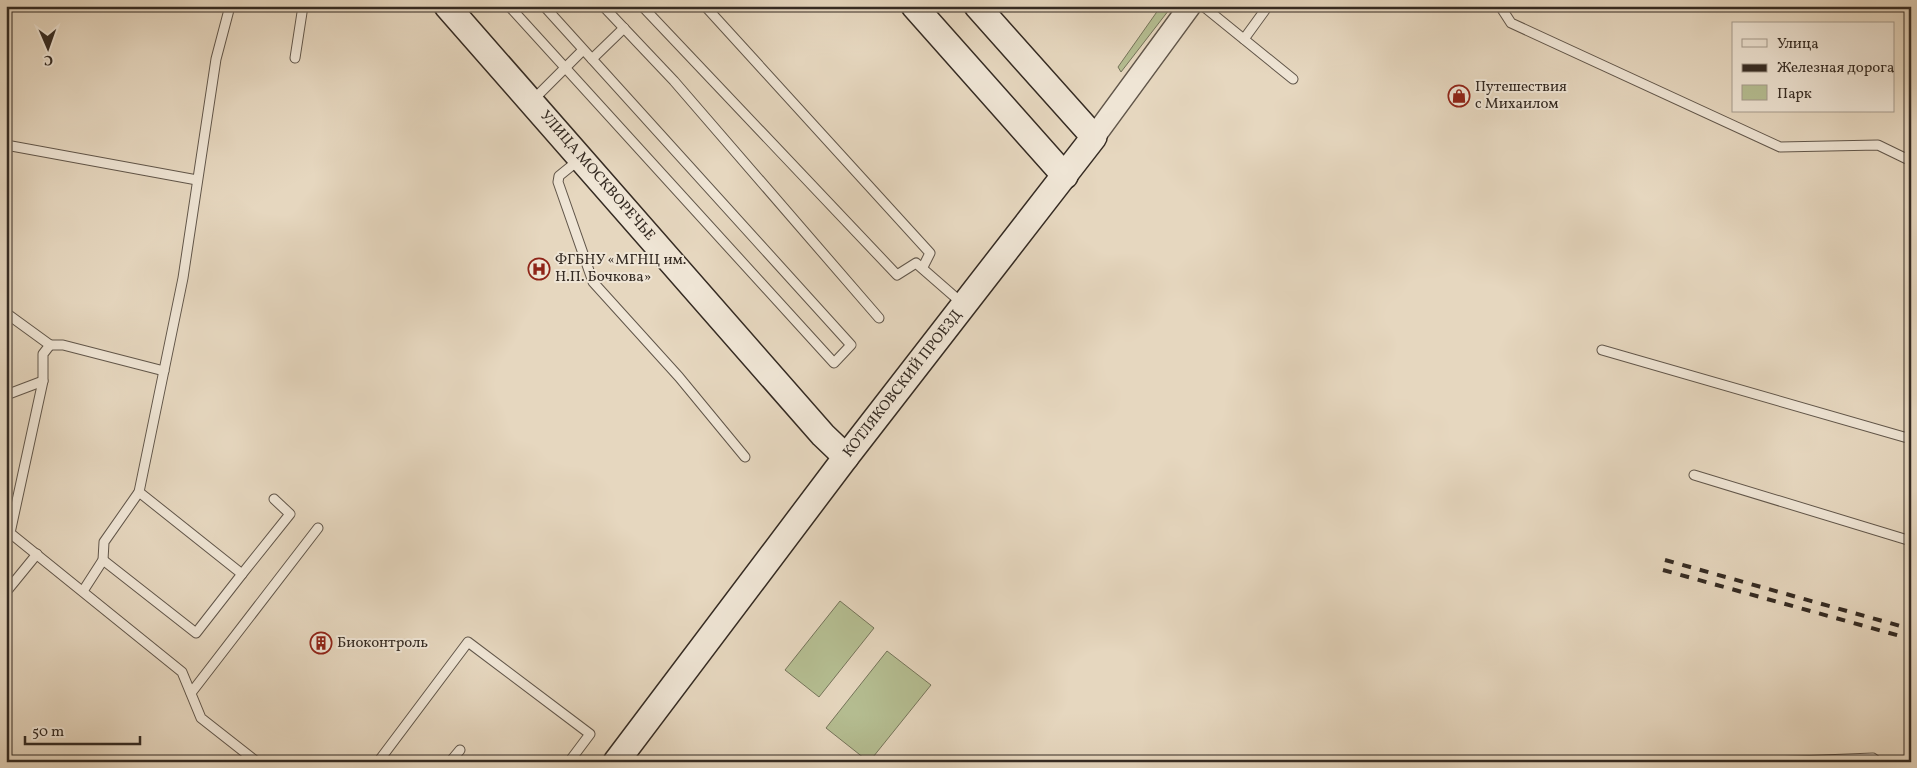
<svg xmlns="http://www.w3.org/2000/svg" width="1917" height="768" font-family="Vollkorn,serif">
<style>
.green{fill:#b5be92;stroke:#75745a}
.lines{fill:none;stroke-linecap:round;stroke-linejoin:round}
.service-casing{stroke:#61564a;stroke-width:11}
.tertiary-casing{stroke:#61564a;stroke-width:24}
.secondary-casing{stroke:#352b23;stroke-width:28}
.service{stroke:#efe5d5;stroke-width:9}
.tertiary{stroke:#efe5d5;stroke-width:21}
.secondary{stroke:#efe5d5;stroke-width:25}
.rail{stroke:#352b23;stroke-width:4;stroke-dasharray:9 9;stroke-linecap:butt}
.labels{text-anchor:middle;dominant-baseline:central;stroke-width:4;stroke-linejoin:round;paint-order:stroke}
.poi-label{font-size:15px;fill:#352b23;stroke:#efe5d5;text-anchor:start}
.street-label{font-size:15px;fill:#352b23;stroke:#efe5d5}
</style>
<rect width="100%" height="100%" fill="#e6d7bf"/>
<filter id="stains"><feTurbulence type="fractalNoise" baseFrequency=".004" numOctaves="4"/><feColorMatrix values="0 0 0 0 .2 0 0 0 0 .09 0 0 0 0 .02 0 0 0 .5 -.17"/></filter>
<radialGradient id="worn" r=".72"><stop offset=".6" stop-color="#630" stop-opacity="0"/><stop offset="1" stop-color="#630" stop-opacity=".3"/></radialGradient>
<g class="green">
<polygon points="1161,6 1172,6 1121,72 1118,67"/>
<polygon points="840,601 874,628 819,697 785,670"/>
<polygon points="887,651 931,685 869,762 826,728"/>
</g>
<g class="lines">
<g class="service-casing">
<g id="service">
<polyline points="509,6 834,363 851,345 544,6"/>
<polyline points="603,6 674,81 879,318"/>
<polyline points="642,6 897,275 916,263 963,304"/>
<polyline points="705,6 930,253 923,267"/>
<polyline points="1203,6 1293,79"/>
<polyline points="1500,6 1511,23 1780,147 1878,145 1911,161"/>
<polyline points="1244,39 1268,6"/>
<polyline points="295,58 303,6"/>
<polyline points="592,59 624,28"/>
<polyline points="532,101 583,50"/>
<polyline points="6,145 197,180"/>
<polyline points="580,159 559,176 558,182 593,282 679,377 745,457"/>
<polyline points="6,313 50,345 43,354 43,381 10,533 182,672 201,718 257,762"/>
<polyline points="50,345 63,345 164,371"/>
<polyline points="1602,350 1911,439"/>
<polyline points="6,395 43,381"/>
<polyline points="1694,475 1911,541"/>
<polyline points="103,560 196,633 242,574 139,492"/>
<polyline points="242,574 290,514 274,499"/>
<polyline points="83,591 103,560 104,542 139,492 183,278 216,59 230,6"/>
<polyline points="6,592 37,554"/>
<polyline points="191,693 318,528"/>
<polyline points="378,762 468,642 590,734 569,762"/>
<polyline points="450,762 460,750"/>
<polyline points="1772,762 1873,758 1878,762"/>
</g>
</g>
<g class="tertiary-casing">
<polyline id="tertiary" points="1094,137 1190,6"/>
</g>
<g class="secondary-casing">
<g id="secondary">
<polyline points="447,6 823,435 846,457"/>
<polyline points="914,6 1065,176"/>
<polyline points="616,762 846,457 1094,137 977,6"/>
</g>
</g>
<use href="#service" class="service"/>
<use href="#tertiary" class="tertiary"/>
<use href="#secondary" class="secondary"/>
<g class="rail">
<polyline points="1665,560 1911,629"/>
<polyline points="1663,570 1911,639"/>
</g>
</g>
<defs>
<g id="shop-ring" transform="scale(1.125)"><circle r="9.5" fill="#efe5d5" stroke="#8f2418" stroke-width="1.5"/><path d="M-5-2.5h2.3a2.7 3.5 0 0 1 5.4 0H5L5.5 6h-11ZM-1.5-2.5h3a1.5 2.3 0 0 0-3 0Z" fill="#8f2418"/></g>
<g id="hospital-ring" transform="scale(1.125)"><circle r="9.5" fill="#efe5d5" stroke="#8f2418" stroke-width="1.5"/><path d="M-5-5h3v3.5h4V-5h3V5h-3V1.5h-4V5h-3Z" fill="#8f2418"/></g>
<g id="building-ring" transform="scale(1.125)"><circle r="9.5" fill="#efe5d5" stroke="#8f2418" stroke-width="1.5"/><path d="M-4-6H4V6H1V3H-1V6H-4ZM-2.5-4.3h1.7v1.8h-1.7ZM.8-4.3h1.7v1.8H.8ZM-2.5-1h1.7V.8h-1.7ZM.8-1h1.7V.8H.8Z" fill="#8f2418"/></g>
</defs>
<g fill-rule="evenodd">
<use href="#shop-ring" x="1459" y="96"/>
<use href="#hospital-ring" x="539" y="269"/>
<use href="#building-ring" x="321" y="643"/>
</g>
<g class="labels">
<g class="poi-label">
<text x="1475" y="87">Путешествия<tspan x="1475" dy="17">с Михаилом</tspan></text>
<text x="555" y="260">ФГБНУ «МГНЦ им.<tspan x="555" dy="17">Н.П. Бочкова»</tspan></text>
<text x="337" y="643">Биоконтроль</text>
</g>
<g class="street-label">
<text transform="translate(597 176) rotate(49)">УЛИЦА МОСКВОРЕЧЬЕ</text>
<text transform="translate(903 384) rotate(-52)">КОТЛЯКОВСКИЙ ПРОЕЗД</text>
</g>
</g>
<rect width="1917" height="768" fill="none" stroke="#e6d7bf" stroke-width="25"/>
<rect x="8" y="8" width="1902" height="753" fill="none" stroke="#352b23" stroke-width="2.5"/>
<rect x="12" y="12" width="1892" height="743" fill="none" stroke="#352b23"/>
<rect x="1732" y="22" width="162" height="90" fill="#efe5d5" stroke="#a59b8e"/>
<rect x="1742" y="39" width="25" height="8" fill="#efe5d5" stroke="#a59b8e"/>
<text x="1777" y="48" font-size="15" fill="#352b23">Улица</text>
<rect x="1742" y="64" width="25" height="8" fill="#352b23" stroke="#a59b8e"/>
<text x="1777" y="72" font-size="15" fill="#352b23">Железная дорога</text>
<rect x="1742" y="85" width="25" height="15" fill="#b5be92" stroke="#a59b8e"/>
<text x="1777" y="98" font-size="15" fill="#352b23">Парк</text>
<g transform="translate(48 48) rotate(178)" stroke="#efe5d5" stroke-width="4" paint-order="stroke">
<path d="M0-4L9 19L0 12L-9 19Z" fill="#352b23"/>
<text y="-8" font-size="14" font-weight="bold" text-anchor="middle" fill="#352b23">С</text>
</g>
<path d="M25 736v8h115v-8" fill="none" stroke="#352b23" stroke-width="2.5"/>
<text x="32" y="736" font-size="15" fill="#352b23" stroke="#efe5d5" stroke-width="4" paint-order="stroke">50 m</text>
<rect width="100%" height="100%" filter="url(#stains)"/>
<rect width="100%" height="100%" fill="url(#worn)"/>
</svg>
